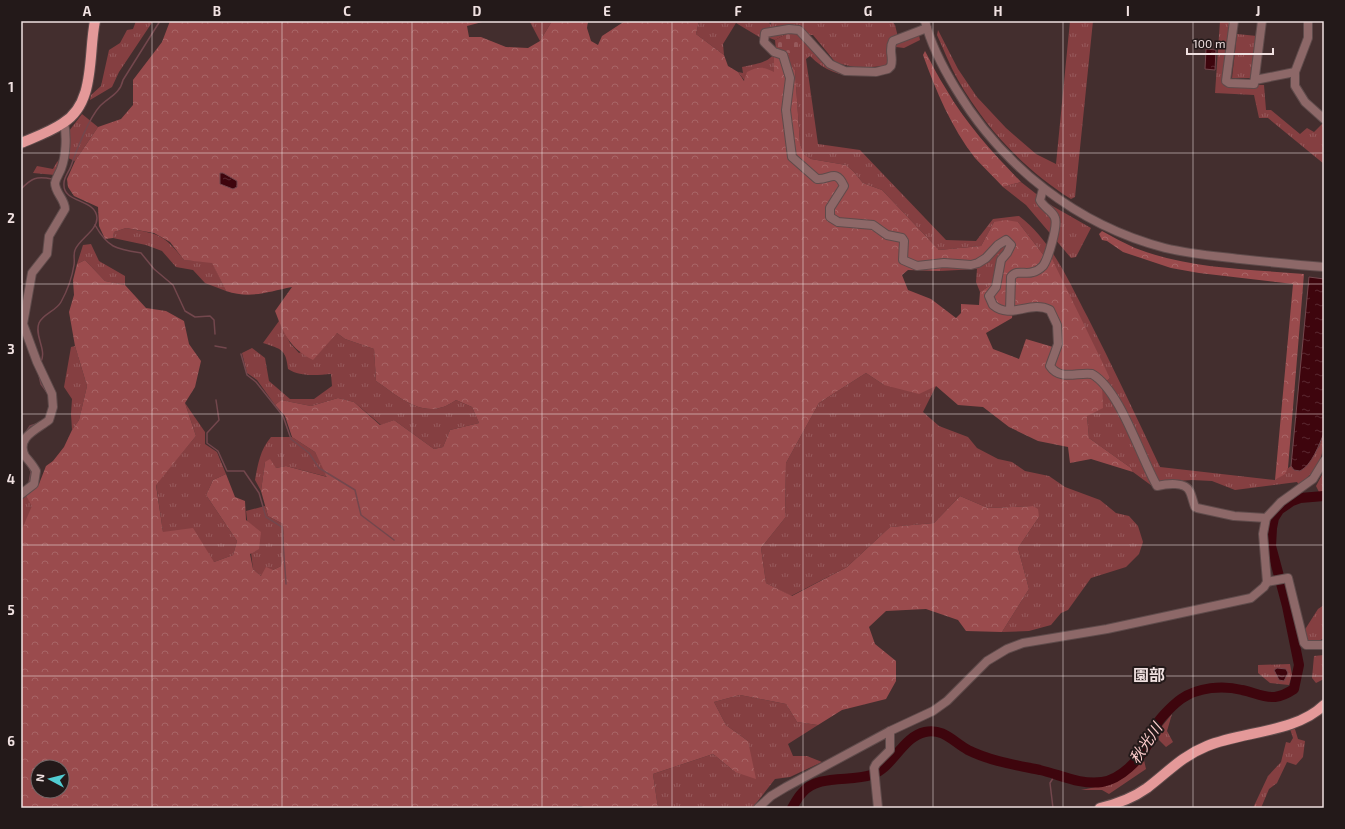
<svg xmlns="http://www.w3.org/2000/svg" width="1345" height="829" font-family="'Exo 2','Noto Sans JP',sans-serif">
<style>
.grass{fill:url(#grass-tufts)}
.forest{fill:url(#forest-crowns);fill-rule:evenodd}
.cemetery{fill:url(#cemetery-stones)}
.water{fill:url(#water-ripples);stroke:#73474d}
.lines{fill:none;stroke-linecap:round;stroke-linejoin:round}
.stream{stroke:#73474d;stroke-width:1.5}
.river{stroke:#3e050d;stroke-width:10}
.minor-casing{stroke:#5f4b4b;stroke-width:10}
.major-casing{stroke:#5f4b4b;stroke-width:12}
.minor{stroke:#8d6868;stroke-width:8}
.major{stroke:#e49999;stroke-width:10}
.grid{fill:none;stroke:#f0e1e1;stroke-width:1;stroke-opacity:0.55}
.labels{text-anchor:middle;dominant-baseline:central;stroke-width:4;stroke-linejoin:round;paint-order:stroke}
.water-label{font-size:15px;font-style:italic;fill:#ffcfce;stroke:#231919}
.quarter-label{font-size:16px;font-weight:bold;fill:#f0e1e1;stroke:#231919}
.neatline{fill:none;stroke:#f0e1e1;stroke-width:1.5}
.grid-label{font-size:13px;text-anchor:middle;font-weight:bold;fill:#f0e1e1}
</style>
<defs>
<pattern id="grass-tufts" width="24" height="20" patternUnits="userSpaceOnUse"><rect width="24" height="20" fill="#853f41"/><path d="M3 7l-1-3M5 7V3M7 7l1-3M15 17l-1-3M17 17v-4M19 17l1-3" fill="none" stroke="#975a5c"/></pattern>
<pattern id="forest-crowns" width="20" height="18" patternUnits="userSpaceOnUse"><rect width="20" height="18" fill="#9a4b4d"/><path d="M2 6a3 3 0 1 1 6 0M12 15a3 3 0 1 1 6 0" fill="none" stroke="#a86566"/></pattern>
<pattern id="cemetery-stones" width="16" height="16" patternUnits="userSpaceOnUse"><rect width="16" height="16" fill="#853f41"/><path d="M2 7V4a2 2 0 0 1 4 0v3zM10 15v-3a2 2 0 0 1 4 0v3z" fill="#975a5c"/></pattern>
<pattern id="water-ripples" width="26" height="14" patternUnits="userSpaceOnUse"><rect width="26" height="14" fill="#3e050d"/><path d="M2 4q2-2 4 0t4 0M15 11q2-2 4 0t4 0" fill="none" stroke="#5a2930"/></pattern>
</defs>
<rect width="100%" height="100%" fill="#432e2e"/>
<g class="grass">
<polygon points="136,21 153,21 119,72 112,87 90,100 91,95 101,86 109,50 120,43 127,30 133,29"/>
<polygon points="530,21 552,21 540,41 530,22"/>
<path d="M660 21 696 34 699 21H769L770 25 772 21H892L895 25 899 41 919 35 920 40 904 48 888 46V62L885 66 859 68 836 63 813 35H800L819 59 842 73 864 76C843 77 825 72 810 56L806 59 818 144 860 150 946 240 976 241 993 219 1019 216C1052 241 1068 280 1087 316 1112 365 1136 416 1160 467L1275 480C1283 475 1286 469 1291 466L1294 470 1319 447 1324 433C1324 459 1318 469 1299 485L1297 482 1235 490 1212 481 1192 480 1163 482 1152 486 1133 472 1131 468 1089 438 1087 416 1102 385 1110 378 1045 257 1018 222H994L981 246 939 250 882 190 863 183 853 171 846 165 811 159 804 154 800 144 795 70 774 55V73L745 81 738 72 743 73 742 67C772 61 771 61 786 34L775 40 767 37 761 38 736 23 723 44 724 55 696 34Z"/>
<path d="M1070 21H1093L1075 197 1071 199C1023 168 987 130 958 80 950 66 944 50 937 35L938 30 958 69 977 97 1006 128 1036 154 1056 164Z"/>
<polygon points="1220,21 1233,21 1224,84 1264,85 1266,110 1271,110 1300,134 1307,128 1314,132 1323,123 1324,164 1268,118 1259,118 1254,95 1215,93"/>
<polygon points="1237,34 1257,36 1253,78 1232,78"/>
<polygon points="82,114 98,127 121,119 98,127 75,161 68,158 69,131"/>
<polygon points="60,159 55,175 33,173 37,166 53,169 57,162"/>
<polygon points="1021,182 1049,204 1091,228 1076,257 1071,258 1026,205 1003,187"/>
<path d="M126 228C158 234 163 233 184 260L212 262 226 291 205 283 193 270 176 267 162 251 146 245 113 238 114 232Z"/>
<polygon points="1004,236 1014,242 1014,250 1004,259 1000,279 980,292 976,282 977,269 940,271 943,262 985,257 998,239"/>
<polygon points="91,244 99,261 125,276 125,285 105,281 85,260 77,264 83,245"/>
<path d="M279 321 290 343 299 353 337 333 345 339 374 349 376 381C402 399 426 422 456 400L472 407 479 423 450 430 443 447 434 449 394 420 381 425 354 402 338 398 311 406 281 400 275 405 257 380 247 373 242 353 252 348 265 358 269 381 290 399H314L332 386 331 374C317 375 300 377 288 369 286 349 281 349 263 343Z"/>
<polygon points="75,346 87,386 79,420 72,430 71,414 72,399 64,387 71,347"/>
<polygon points="866,373 884,385 936,386 923,412 939,426 968,437 977,448 998,459 1012,462 1025,471 1049,476 1065,487 1100,500 1116,513 1129,516 1138,526 1143,542 1139,554 1126,567 1091,578 1068,610 1061,613 1051,625 1029,631 1002,632 1029,589 1018,548 1039,517 1033,506 988,508 960,496 934,523 890,527 847,567 791,596 766,583 761,548 785,518 786,463 819,403"/>
<polygon points="185,403 205,432 205,444 217,452 226,474 213,480 206,495 237,541 233,555 214,562 163,532 156,484 196,436"/>
<path d="M271 437H292L315 452 328 477 286 466 276 468 265 462 261 491 255 480C258 464 260 450 271 437Z"/>
<polygon points="1324,471 1324,491 1319,492 1316,486"/>
<polygon points="26,496 33,506 21,531 21,500"/>
<polygon points="265,506 268,516 283,524 284,543 281,566 261,576 253,569 246,511"/>
<polygon points="1324,605 1324,638 1317,642 1307,642 1304,631 1318,609"/>
<polygon points="1324,655 1324,679 1316,683 1312,678 1314,656"/>
<polygon points="1290,664 1292,675 1289,685 1270,683 1258,673 1258,665"/>
<polygon points="740,695 786,704 797,722 818,725 788,744 793,756 807,756 822,762 790,777 775,779 754,806 750,808 658,808 653,774 713,754 735,772 748,741 726,725 714,702"/>
<polygon points="1172,714 1167,731 1173,742 1166,747 1159,740 1158,731"/>
<polygon points="1294,726 1298,739 1305,741 1303,757 1296,765 1287,762 1277,783 1269,789 1261,808 1253,808 1268,776 1281,762 1286,742 1290,743 1293,738 1290,729"/>
<path d="M1144 760 1146 769 1109 794 1102 790H1081C1111 784 1120 782 1144 760Z"/>
</g>
<g class="forest">
<path d="M170 21H486L467 26 469 37H481L506 47 528 48 540 41 552 21H588L587 28 591 41 598 45 602 36 625 21H699L696 34 724 55 728 66 738 72 744 81 747 72C757 67 764 66 774 72V54L782 57 795 70 800 144 804 154 811 159 846 165 853 171 863 183 882 190 939 250 981 246 994 222 1006 220 1018 222 1045 257 1052 259 1110 378 1102 385 1103 408 1087 416 1089 438 1131 468 1133 472 1091 459 1070 463 1068 447 1038 441 1009 427 983 407 958 405 936 386 919 394 884 385 866 373 819 403 786 463 785 518 761 548 766 583 792 596 847 567 890 527 934 523 960 496 988 508 1033 506 1038 509 1039 517 1018 548 1029 589 1002 632 966 631 958 620 926 609 886 611 869 627 875 644 896 661V681L886 699 842 710 818 725 797 722 786 704 740 695 714 702 726 725 748 741 756 779 735 772 713 754 653 774 658 808H586L581 806 563 808H21V531L32 506 26 496 39 484 46 466 53 461 64 447 72 430 79 420 87 386 75 346 69 312 74 295 73 280 77 264 85 260 105 281 125 285 146 308 166 311 184 321 189 344 201 361 195 387 185 403 196 436 156 485 163 532 193 528 214 562 233 555 237 541 206 495 213 480 226 474 235 497 245 501 246 520 261 532 259 549 250 554 253 569 261 576 266 567 273 570 281 566 284 543 283 524 268 516 261 491 265 462 270 459 276 468 286 466 327 477 315 452 292 437 285 416 275 405 281 400 311 406 338 398 354 402 380 425 394 420 434 449 443 447 450 430 479 423 472 407 456 400C426 422 402 399 376 381L374 349 345 339 337 333 313 360C290 348 284 335 275 311L292 287C267 292 250 299 226 291L212 263 184 260 170 242 154 233 126 228 114 232 113 238 105 239 99 226 98 207 74 196 68 187 67 179 75 161 98 127 121 119 133 105V80L162 42ZM1004 236 1014 242V250L1004 259 1000 279 980 292 979 305 961 304V313L956 318 931 299 908 290 902 275 908 270 940 271 943 262C956 262 977 265 986 254 992 248 996 240 1004 236ZM1044 304C1062 315 1057 330 1053 347L1026 339 1019 359 993 349 986 333 1012 318 1013 308ZM38 767H62V791H38Z"/>
<path d="M925 51C932 64 938 77 946 89 966 124 994 154 1021 182L1003 187C994 177 984 168 975 158 951 127 936 91 923 55Z"/>
<path d="M1102 231C1113 237 1124 243 1135 248 1188 269 1248 269 1304 274L1288 468 1285 474 1275 480 1293 284 1199 273 1171 268 1123 252 1107 241 1102 240 1099 234Z"/>
</g>
<polygon class="cemetery" points="786,34 799,35 798,55 776,50 775,40"/>
<g class="water">
<polygon points="1206,49 1216,50 1215,70 1205,69"/>
<polygon points="220,173 223,173 237,181 237,187 233,189 220,184"/>
<path d="M1309 277 1324 279V433C1319 445 1312 465 1300 471L1294 470 1291 466Z"/>
<polygon points="1277,668 1286,669 1288,673 1284,681 1279,680 1274,670"/>
</g>
<g class="lines">
<g class="stream">
<path d="M21 189C32 178 36 176 52 179"/>
<path d="M95 225C108 248 116 249 141 253L154 269 173 285 185 311 195 317 210 316 214 320 215 334"/>
<polyline points="215,346 226,348"/>
<polyline points="241,354 247,375 256,382 283,416 291,439 309,453 319,468 355,490 361,515 394,540"/>
<path d="M41 362C47 349 34 336 39 323 43 314 56 311 61 302 67 291 72 278 74 265 75 260 73 255 75 250 79 239 97 231 97 218 96 198 62 204 64 183 64 177 69 172 71 166 76 151 89 118 100 106 109 97 120 94 123 80L160 21"/>
<polyline points="38,371 41,384 46,391"/>
<polyline points="216,400 219,420 207,433 207,443 218,451 227,471 244,471 259,493 266,517 282,527 286,584"/>
<polyline points="24,435 30,426 39,423"/>
<polyline points="29,467 31,472 29,483"/>
<polyline points="1053,808 1050,783 1055,775"/>
</g>
<path class="river" d="M792 808C795 803 798 797 802 793 817 774 850 782 871 775 893 768 902 737 925 732 944 728 953 742 968 750 990 761 1016 765 1040 770 1061 775 1080 785 1102 782 1121 779 1139 760 1148 744 1152 738 1153 729 1158 722 1163 715 1174 704 1181 699 1198 687 1223 685 1242 690 1253 692 1264 698 1275 697 1282 696 1288 693 1294 689L1299 665 1287 606 1271 546 1272 528 1274 518 1279 510 1292 501 1300 498 1324 496"/>
<g class="minor-casing">
<g id="minor">
<path d="M925 21C931 45 943 68 956 89 1003 167 1077 225 1165 248 1190 254 1215 256 1240 259 1268 262 1296 265 1324 267"/>
<polyline points="1234,21 1226,81 1229,83 1254,84 1262,21"/>
<polyline points="1308,21 1308,38 1295,72 1295,86 1305,102 1324,119"/>
<path d="M927 28 893 41C888 50 894 57 891 66L888 69 876 72 845 71 830 64 799 30 789 29 765 33 764 42 774 52 783 55 790 78 786 110 792 157 817 179C830 180 836 168 844 186L830 208V217L838 222 873 225 887 235 902 238 904 241 903 260 917 266 944 263 971 265 978 263 986 258 998 245 1006 240 1011 245 1007 253 1001 260 996 287 989 296 993 305C1011 320 1030 300 1050 310L1057 325 1058 344 1050 366C1060 381 1077 372 1092 374 1120 390 1140 456 1157 486 1166 484 1186 481 1190 492 1192 496 1193 502 1195 507L1197 508 1234 516 1266 518"/>
<polyline points="1255,80 1295,72"/>
<path d="M1010 310 1011 277C1017 269 1025 275 1033 272 1038 271 1040 269 1043 266 1048 259 1058 226 1055 218 1053 211 1043 207 1040 200L1043 189"/>
<path d="M21 494 34 484 36 471C33 465 29 461 25 456 15 437 38 429 49 420L53 407 52 394 37 362 23 324 32 273 47 254 49 236 65 209C65 199 55 193 55 183 56 178 59 174 61 169 66 156 67 136 64 123"/>
<polyline points="1267,582 1288,578 1304,643 1306,645 1324,645"/>
<polyline points="758,808 771,796 786,787 890,731 933,711 947,701 987,661 1007,649 1023,643 1107,629 1251,598 1264,587 1267,582 1263,534 1266,518 1281,502 1313,479 1324,461"/>
<polyline points="878,808 874,768 876,764 890,750 890,731"/>
</g>
</g>
<g class="major-casing">
<g id="major">
<path d="M21 143C35 137 50 132 63 123 96 103 88 54 95 21"/>
<path d="M1100 808C1117 804 1133 798 1147 788 1168 772 1182 756 1207 746 1243 731 1295 733 1324 705"/>
</g>
</g>
<use href="#minor" class="minor"/>
<use href="#major" class="major"/>
</g>
<path class="grid" d="M152 21V808M282 21V808M412 21V808M542 21V808M672 21V808M803 21V808M933 21V808M1063 21V808M1193 21V808M21 153H1324M21 284H1324M21 414H1324M21 545H1324M21 676H1324"/>
<g class="labels">
<g class="water-label">
<text transform="translate(1145 743) rotate(-56)">秋光川</text>
</g>
<g class="quarter-label">
<text x="1149" y="674">園部</text>
</g>
</g>
<rect width="1345" height="829" fill="none" stroke="#231919" stroke-width="44"/>
<g transform="translate(50 779) rotate(277)"><circle r="19" fill="#231919" stroke="#756969"/>
<path d="M0-3L7 15L0 10L-7 15Z" fill="#51ccd2"/>
<text y="-6" font-size="11" font-weight="bold" text-anchor="middle" fill="#f0e1e1">N</text>
</g>
<path d="M1187 48v6h86v-6" fill="none" stroke="#f0e1e1" stroke-width="2"/>
<text x="1193" y="48" font-size="12" fill="#f0e1e1" stroke="#231919" stroke-width="3" paint-order="stroke">100 m</text>
<rect x="22" y="22" width="1301" height="785" class="neatline"/>
<g class="grid-label">
<text x="87" y="16">A</text>
<text x="217" y="16">B</text>
<text x="347" y="16">C</text>
<text x="477" y="16">D</text>
<text x="607" y="16">E</text>
<text x="738" y="16">F</text>
<text x="868" y="16">G</text>
<text x="998" y="16">H</text>
<text x="1128" y="16">I</text>
<text x="1258" y="16">J</text>
<text x="11" y="92">1</text>
<text x="11" y="223">2</text>
<text x="11" y="354">3</text>
<text x="11" y="484">4</text>
<text x="11" y="615">5</text>
<text x="11" y="746">6</text>
</g>
</svg>
